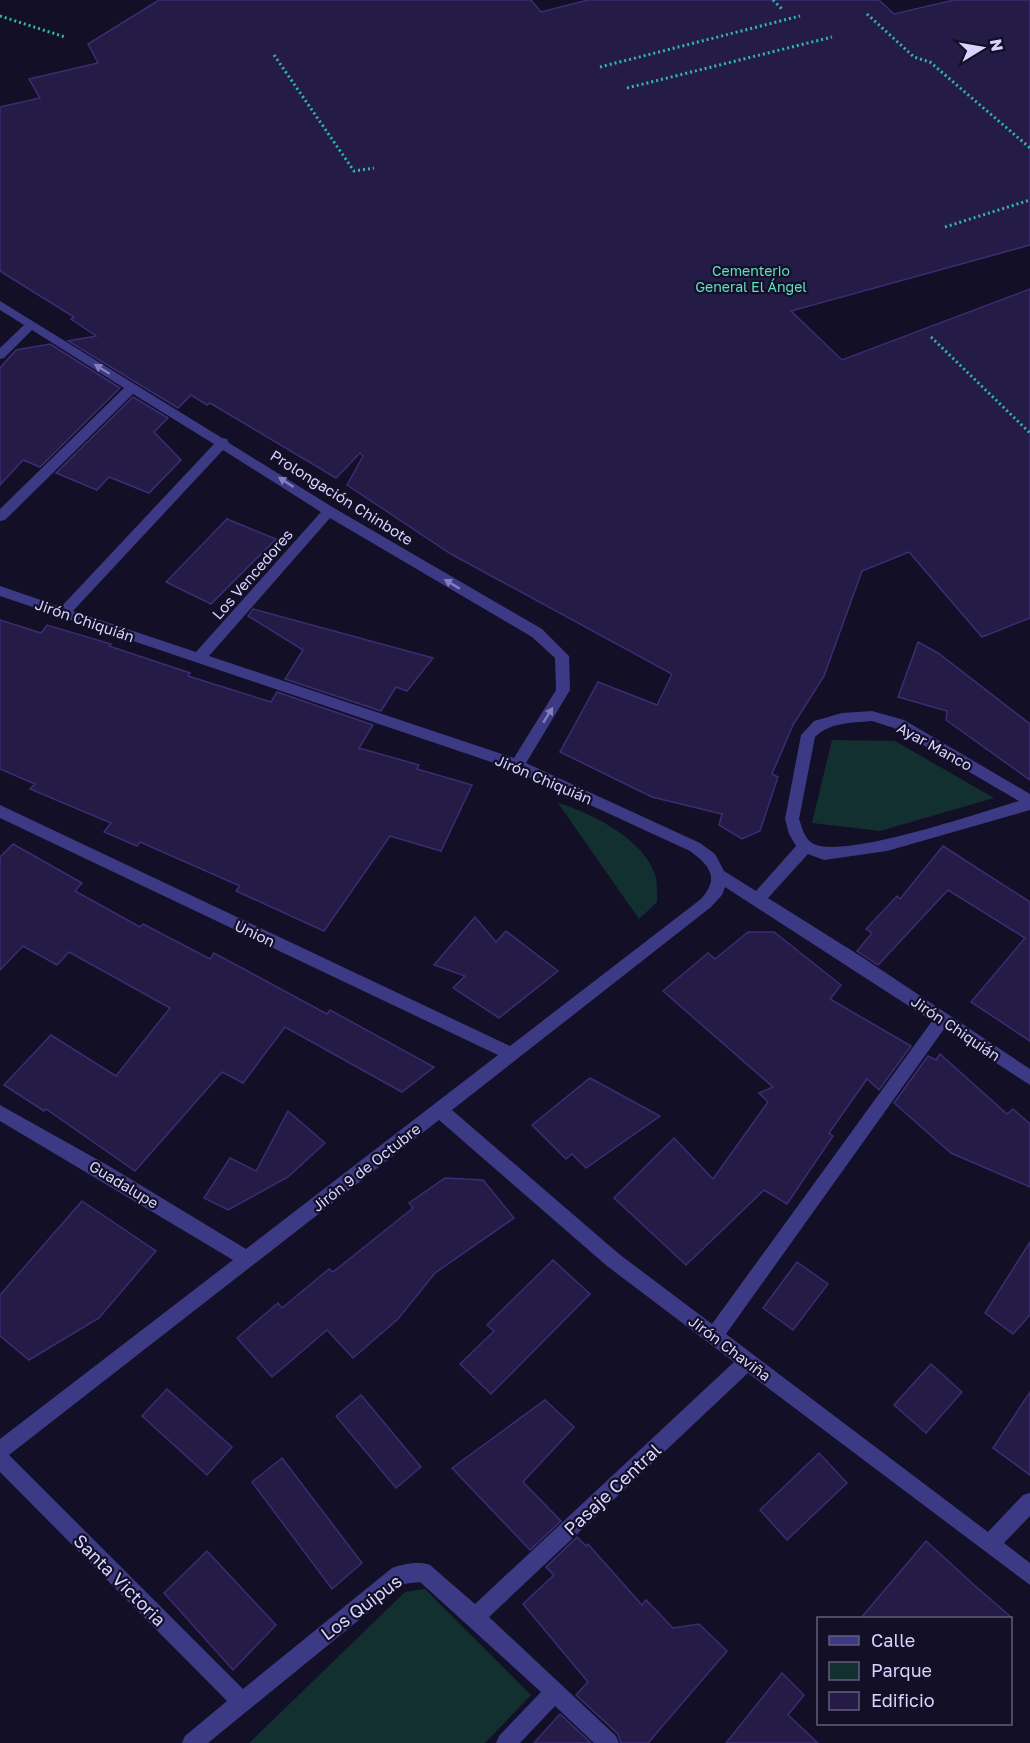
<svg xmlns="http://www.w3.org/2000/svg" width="1030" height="1743" font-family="'Golos Text',sans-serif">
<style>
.green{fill:#12302f}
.building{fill:#241b47;stroke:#3b2d73;stroke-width:1.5}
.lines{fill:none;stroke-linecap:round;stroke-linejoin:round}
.path{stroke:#2fb8b0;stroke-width:3;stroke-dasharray:2 3;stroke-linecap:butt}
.minor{fill:#3d3a85;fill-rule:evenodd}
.oneway{fill:#837fbc}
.labels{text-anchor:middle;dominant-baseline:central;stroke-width:4.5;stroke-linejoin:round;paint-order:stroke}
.far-park-label{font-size:14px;fill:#5fe0c0;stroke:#130f26}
.street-label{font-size:15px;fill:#d9d4ff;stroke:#130f26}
.near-street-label{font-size:18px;fill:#d9d4ff;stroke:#130f26}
</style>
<rect width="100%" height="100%" fill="#130f26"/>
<g class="green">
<polygon points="832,740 895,741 994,798 880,831 812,823"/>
<path d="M558 803C592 813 647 841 656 878 657 885 657 894 657 902L639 919Z"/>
<polygon points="425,1589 531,1695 485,1743 249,1743 405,1592"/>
</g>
<g class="building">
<polygon points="159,0 531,0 541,12 588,0 879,0 894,14 954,0 1030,0 1030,245 791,311 842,360 1030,289 1030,618 982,637 909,552 862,571 824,676 793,725 772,774 778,777 760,831 742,839 719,825 722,814 652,797 560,752 598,682 657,705 672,674 451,554 347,485 363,456 360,453 336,478 210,403 207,405 191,395 178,408 68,341 96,336 71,319 74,317 0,271 0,107 40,98 29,79 98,63 88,44"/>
<polygon points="50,344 120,388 40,467 23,460 0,485 0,368 16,350"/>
<polygon points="133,397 168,418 154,432 181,460 149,493 109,477 97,490 56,473"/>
<polygon points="227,519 276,539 211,604 166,582"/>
<polygon points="253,609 433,658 407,691 396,687 381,711 285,679 303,650 248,616"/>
<polygon points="0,620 41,633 47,625 111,644 109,646 190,673 188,676 271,702 277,692 373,725 359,748 419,765 417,769 472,785 441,851 390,836 324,931 236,891 240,886 140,842 137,846 104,832 111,823 30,789 35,784 0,769"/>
<polygon points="918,642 938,653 1030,724 1030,780 946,720 947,711 898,697"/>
<polygon points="13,844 82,883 75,891 140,927 143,924 210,959 214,953 327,1014 330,1010 434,1067 402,1092 285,1027 243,1083 222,1072 135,1171 46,1109 44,1111 4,1085 51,1035 116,1076 170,1008 69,952 57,965 23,946 0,970 0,857"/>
<polygon points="943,846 1030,902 1030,1041 971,1002 1025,938 948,890 878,965 857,951 872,933 866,929 897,896 900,899"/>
<polygon points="475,917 496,942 506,931 558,971 499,1018 453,988 465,976 434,965"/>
<polygon points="748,932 774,932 841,985 830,999 911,1046 879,1090 867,1079 829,1133 833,1136 787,1204 764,1190 686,1265 614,1198 674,1138 713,1179 768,1102 759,1093 773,1087 663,991 708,953 715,959"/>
<polygon points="940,1054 1007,1114 1013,1109 1030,1124 1030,1187 951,1153 894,1103 928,1056 936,1060"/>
<polygon points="590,1078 660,1116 586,1168 572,1154 566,1159 532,1125"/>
<polygon points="288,1111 325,1143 288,1177 228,1210 204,1198 230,1158 256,1171"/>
<polygon points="445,1178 483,1180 514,1218 435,1273 398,1319 353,1358 327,1330 272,1377 237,1338 278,1303 282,1308 329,1269 333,1272 413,1208 409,1203"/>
<polygon points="82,1201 156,1251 99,1318 29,1360 0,1336 0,1295"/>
<polygon points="1030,1242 1030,1315 1013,1334 985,1313"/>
<polygon points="553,1260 590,1294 491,1394 460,1364 494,1331 487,1325"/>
<polygon points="797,1262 828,1284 793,1330 763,1308"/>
<polygon points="931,1364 962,1392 926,1433 894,1405"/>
<polygon points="167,1389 232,1447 207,1475 142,1416"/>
<polygon points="1030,1392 1030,1475 993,1448"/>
<polygon points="361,1395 421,1467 396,1488 336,1416"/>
<polygon points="545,1400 574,1427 523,1482 561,1521 530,1550 452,1468"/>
<polygon points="819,1453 847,1483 787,1540 760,1510"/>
<polygon points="282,1458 362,1563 332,1589 252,1482"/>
<polygon points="577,1537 586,1546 588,1544 642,1605 646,1600 673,1628 699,1624 727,1651 648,1743 621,1743 618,1734 576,1695 588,1682 523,1604 554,1575 546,1567"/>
<polygon points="926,1541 973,1584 1012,1618 861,1618"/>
<polygon points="207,1551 276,1625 233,1670 164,1593"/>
<polygon points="782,1673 804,1695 788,1715 818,1743 726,1743"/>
<polygon points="560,1714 591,1743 534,1743"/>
</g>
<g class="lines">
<g class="path">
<polyline points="773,0 782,9"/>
<polyline points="867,14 914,57 930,62 1030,148"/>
<polyline points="0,16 65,37"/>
<polyline points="274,55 354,171 374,168"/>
<polyline points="600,67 800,16"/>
<polyline points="627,88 832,37"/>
<polyline points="945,227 1030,200"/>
<polyline points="931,337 1030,433"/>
</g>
<path class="minor" d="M0 301 222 438 227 439 229 443 334 508 542 629 569 656 570 690 526 763 700 843 715 854 724 871 756 891 796 846 789 834 785 819 801 735 814 721 842 713 872 711 904 720 1030 794V810L887 851 824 860 808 854 768 898 862 957 1030 1069V1085L944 1029 726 1334 988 1532 1023 1495 1030 1493V1516L1004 1543 1030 1563V1585L748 1373 489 1617 616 1736 619 1743H594L555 1706 520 1743H496L499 1736 541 1692 420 1582 403 1584 208 1743H182L185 1736 227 1701 0 1472V1439L233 1260 0 1121V1105L109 1166 246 1249 498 1055 0 818V805L510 1046 701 899C720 878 710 866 690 851L512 769 0 596V586L61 607 214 444 133 394 5 520 0 521V509L124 388 32 330 4 358 0 359V348L24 325 0 310ZM223 450 321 512 196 652 73 611ZM330 518 532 637 555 658 556 690 514 758 209 656ZM872 721 894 728 1019 801C982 812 840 861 812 843 804 838 802 827 799 819L815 737C831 722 851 723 872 721ZM725 887 932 1021 712 1324 619 1254 452 1110 711 907 722 895ZM439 1120 607 1266 734 1362 475 1604 430 1565C419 1561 403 1564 392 1568L243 1689 9 1455Z"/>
</g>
<defs><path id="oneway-solid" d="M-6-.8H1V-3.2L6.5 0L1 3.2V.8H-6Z" transform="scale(1.5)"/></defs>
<g class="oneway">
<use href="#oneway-solid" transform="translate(102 369) rotate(-148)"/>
<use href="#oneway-solid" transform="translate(286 482) rotate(-147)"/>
<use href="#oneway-solid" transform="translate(452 584) rotate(-149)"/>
<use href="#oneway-solid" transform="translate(548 715) rotate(-58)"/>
</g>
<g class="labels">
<g class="far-park-label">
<text x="751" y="270">Cementerio<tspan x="751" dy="16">General El Ángel</tspan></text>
</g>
<g class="street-label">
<text transform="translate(342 497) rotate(32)">Prolongación Chinbote</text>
<text transform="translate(252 574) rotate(-49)">Los Vencedores</text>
<text transform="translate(85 620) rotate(19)">Jirón Chiquián</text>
<text transform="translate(935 746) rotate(29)">Ayar Manco</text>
<text transform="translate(544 779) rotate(23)">Jirón Chiquián</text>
<text transform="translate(255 933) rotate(25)">Union</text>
<text transform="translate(956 1028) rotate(34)">Jirón Chiquián</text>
<text transform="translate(366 1167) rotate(-38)">Jirón 9 de Octubre</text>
<text transform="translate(124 1184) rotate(31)">Guadalupe</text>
<text transform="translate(730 1348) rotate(37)">Jirón Chaviña</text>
</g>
<g class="near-street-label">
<text transform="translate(612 1489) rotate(-43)">Pasaje Central</text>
<text transform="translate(120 1580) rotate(45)">Santa Victoria</text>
<text transform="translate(361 1607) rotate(-37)">Los Quipus</text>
</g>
</g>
<rect x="817" y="1617" width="195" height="108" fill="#130f26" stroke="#625e7d" stroke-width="1.5"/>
<rect x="829" y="1636" width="30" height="9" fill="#3d3a85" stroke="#625e7d" stroke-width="1.5"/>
<text x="871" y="1647" font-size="18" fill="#d9d4ff">Calle</text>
<rect x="829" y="1662" width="30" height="18" fill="#12302f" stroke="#625e7d" stroke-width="1.5"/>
<text x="871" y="1677" font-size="18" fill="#d9d4ff">Parque</text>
<rect x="829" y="1692" width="30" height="18" fill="#241b47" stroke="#625e7d" stroke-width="1.5"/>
<text x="871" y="1707" font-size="18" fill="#d9d4ff">Edificio</text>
<g transform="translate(982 48) rotate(79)" stroke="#130f26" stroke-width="4.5" paint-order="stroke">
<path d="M0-4.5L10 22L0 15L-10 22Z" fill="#d9d4ff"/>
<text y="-9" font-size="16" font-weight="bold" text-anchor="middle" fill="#d9d4ff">N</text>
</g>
</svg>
